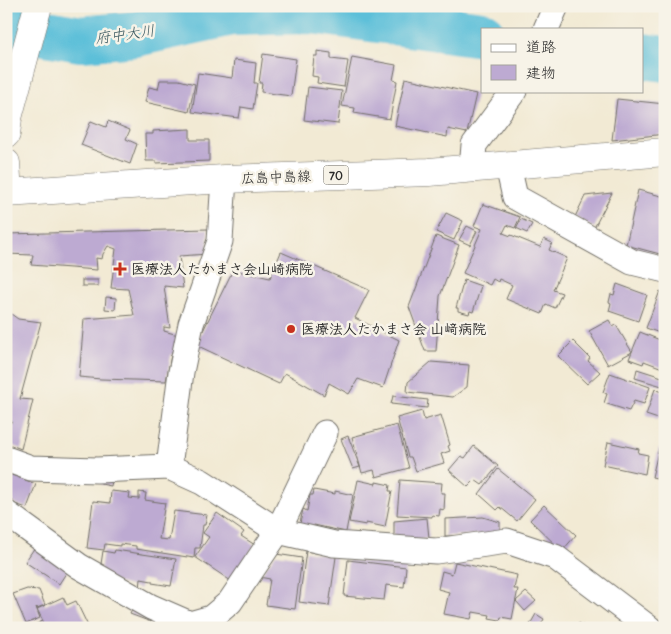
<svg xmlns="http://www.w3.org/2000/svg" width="671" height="634" font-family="Delius,'Klee One',sans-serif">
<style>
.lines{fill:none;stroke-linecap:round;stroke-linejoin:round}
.river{stroke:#5bbfd9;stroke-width:46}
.building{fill:#bdaad2}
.street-casing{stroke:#716e66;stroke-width:27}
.secondary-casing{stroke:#716e66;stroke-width:29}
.primary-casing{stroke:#716e66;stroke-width:29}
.street{stroke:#fff;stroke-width:25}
.secondary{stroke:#fff;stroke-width:28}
.primary{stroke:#fff;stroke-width:28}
.poi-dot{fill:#c8321e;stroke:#f7f3e8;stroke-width:2}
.labels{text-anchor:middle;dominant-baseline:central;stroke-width:5;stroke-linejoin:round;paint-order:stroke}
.shield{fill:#f7f3e8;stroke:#686764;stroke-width:1}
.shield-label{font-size:12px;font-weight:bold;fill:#2b2b2b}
.street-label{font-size:14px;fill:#2b2b2b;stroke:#f7f3e8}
.poi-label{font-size:14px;font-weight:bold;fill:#2b2b2b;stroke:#f7f3e8;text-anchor:start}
.water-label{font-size:15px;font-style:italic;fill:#39575f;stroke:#f7f3e8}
</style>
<rect width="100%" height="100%" fill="#f7f3e8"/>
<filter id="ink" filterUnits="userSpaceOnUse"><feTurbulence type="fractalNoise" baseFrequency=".02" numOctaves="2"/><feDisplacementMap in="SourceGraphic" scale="10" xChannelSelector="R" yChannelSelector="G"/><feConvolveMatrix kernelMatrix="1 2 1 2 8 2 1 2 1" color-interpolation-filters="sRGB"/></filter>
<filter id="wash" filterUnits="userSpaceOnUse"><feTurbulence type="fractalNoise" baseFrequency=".0096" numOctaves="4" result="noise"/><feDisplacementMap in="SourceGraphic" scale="20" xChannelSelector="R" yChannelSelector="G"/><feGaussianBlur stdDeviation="1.12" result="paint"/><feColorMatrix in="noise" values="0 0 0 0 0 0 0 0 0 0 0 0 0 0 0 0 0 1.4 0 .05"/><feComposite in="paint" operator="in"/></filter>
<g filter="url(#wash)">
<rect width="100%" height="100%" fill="#f2ead4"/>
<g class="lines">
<g class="river">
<polyline points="6,26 81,39 135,34 232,13 311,11 482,34"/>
<polyline points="642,56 665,59"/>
</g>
</g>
<g id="blocks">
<g class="building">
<polygon points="317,51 331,53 331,59 348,61 344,87 317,83 318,77 312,76 314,56 317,56"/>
<polygon points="263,54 296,59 291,96 261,92 262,83 259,83"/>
<polygon points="352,57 396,65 393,80 397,81 390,119 354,113 355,108 342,106"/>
<polygon points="234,60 256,63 254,83 257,83 253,109 241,107 239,118 192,112 198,73 232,78"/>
<polygon points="405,78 476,94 467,133 448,129 447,137 395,126"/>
<polygon points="160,80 179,80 195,84 189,112 145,102 149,87 158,89"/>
<polygon points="308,87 342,91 338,124 304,120"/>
<polygon points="617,99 665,104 665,134 612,140"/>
<polygon points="91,121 106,127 108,121 130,130 126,139 137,144 130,164 81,145"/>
<polygon points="190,129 190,140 209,140 209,161 156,163 156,161 146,161 145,134 153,134 153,131"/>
<polygon points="638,190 665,197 665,233 660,254 626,245"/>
<polygon points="612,193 594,228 575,217 585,196"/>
<polygon points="483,204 520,217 515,228 507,225 503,233 511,236 511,235 540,247 544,239 552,243 549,250 567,258 553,290 562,293 555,308 546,304 542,314 506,299 512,285 499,279 498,282 493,279 490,285 463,273 482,229 474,226"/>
<polygon points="446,213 463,221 454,240 436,232"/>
<polygon points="521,219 532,224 527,233 516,228"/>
<polygon points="467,226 477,231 470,245 459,240"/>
<polygon points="208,229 208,254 179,256 183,288 164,286 170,328 164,327 164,331 178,335 179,352 171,355 166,381 101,379 79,377 84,319 134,315 128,289 111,288 116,249 108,246 103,254 102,259 96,258 97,270 31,265 33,255 6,254 6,234"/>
<polygon points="436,236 459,245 440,296 436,351 425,351 409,307"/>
<polygon points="281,252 369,290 355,318 399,340 383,388 358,379 349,394 329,383 324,395 285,373 279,384 196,345 233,270 270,278"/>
<rect x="82" y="280" width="16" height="6"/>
<polygon points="464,280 481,286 473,312 470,311 469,314 458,311 458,308 456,308"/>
<polygon points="617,284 647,295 638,321 609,311 611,303 609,302 611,294 614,295"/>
<polygon points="660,291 665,293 665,335 646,328"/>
<polygon points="6,297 10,298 7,311 18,319 41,322 20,399 33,400 21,449 6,443 6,428 12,421 6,420"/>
<polygon points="106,297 116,298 115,310 105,309"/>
<polygon points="609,320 613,327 616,325 632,352 608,365 589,331"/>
<polygon points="640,332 665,342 665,369 644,361 643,364 629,359"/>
<polygon points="573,341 590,358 588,361 600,372 587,384 558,356"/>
<polygon points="431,362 469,365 467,387 453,397 407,392 408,382"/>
<polygon points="637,369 665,378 662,386 635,378"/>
<polygon points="610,373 650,387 644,404 634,401 629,411 604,403 607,394 603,392"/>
<polygon points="655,389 665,393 665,419 658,417 658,419 646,415"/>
<polygon points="393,396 428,400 427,408 391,404"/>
<polygon points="422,411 424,420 441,415 450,445 448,446 450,451 441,454 444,463 416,471 411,457 408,457 397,418"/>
<polygon points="397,425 409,468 376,477 374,470 362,473 352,437"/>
<polygon points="348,436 360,467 353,469 341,439"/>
<polygon points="608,442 639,449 638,453 648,455 645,474 603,465"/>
<polygon points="474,446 498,466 482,485 475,480 468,487 449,470 461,456 465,458"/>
<polygon points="659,448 665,449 665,480 652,477"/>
<polygon points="498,469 535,499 517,521 500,507 497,510 479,494"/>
<polygon points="6,473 36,484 27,508 12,503 13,500 6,498"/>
<polygon points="103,474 113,475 111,486 101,484"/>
<polygon points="358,480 376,484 376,482 390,485 389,491 392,491 385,527 366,523 366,525 349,522"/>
<polygon points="400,480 442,483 441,493 445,493 444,510 440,509 439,516 432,515 432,517 397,515"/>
<polygon points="314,490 335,494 335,491 353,495 346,532 314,525 313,531 299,528 303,509 307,511 310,495 313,495"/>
<polygon points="111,491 130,493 129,498 139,499 139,492 146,493 145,500 165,503 159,539 169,540 174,511 207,515 205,525 203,525 200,548 195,548 194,558 136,549 136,546 120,544 120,546 105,544 104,550 87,548 93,501 110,503"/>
<polygon points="544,505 576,535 562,551 530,520"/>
<polygon points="217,513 244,532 241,536 255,545 231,581 195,557 209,537 203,533"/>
<polygon points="483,517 500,522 500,534 445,536 445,519"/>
<polygon points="427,518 429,538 394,543 394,521"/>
<polygon points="37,544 68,570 59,584 25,562"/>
<polygon points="115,550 176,559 171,586 152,583 152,581 141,579 140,589 99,577 103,551 114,553"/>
<polygon points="306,551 336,557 329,606 299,602"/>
<polygon points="276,554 302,558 295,609 266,605 270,579 259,577"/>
<polygon points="348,560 406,567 404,587 386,585 384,600 344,596"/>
<polygon points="455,562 517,575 514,589 518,589 512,619 501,617 500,620 489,618 490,615 473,612 471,619 444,614 449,592 438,589 442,571 452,574"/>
<polygon points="27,589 39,590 45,605 37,608 36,607 40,618 26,624 13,594"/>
<polygon points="526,592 536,601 525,611 516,601"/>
<polygon points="63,597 67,605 76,601 88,626 84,628 27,628 43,621 37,609"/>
<polygon points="134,606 154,614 151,622 130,614"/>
<polygon points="536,614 544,619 539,628 528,628"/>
<polygon points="579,623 587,628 575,628"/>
</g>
</g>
</g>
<g filter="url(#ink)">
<use href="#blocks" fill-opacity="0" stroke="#716e66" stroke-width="1"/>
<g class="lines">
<g class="street-casing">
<g id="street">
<polyline points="546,29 556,6"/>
<polyline points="508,166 515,197 632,262 665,270"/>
<polyline points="472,169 474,145 514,91"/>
<polyline points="6,459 31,468 97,470 169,467 202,482 278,531 334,544 436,551 507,541 555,557 649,628"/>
<polyline points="169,467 181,372 191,324 220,241 224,179"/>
<polyline points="6,513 79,566 151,607 190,624 211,618 230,602 278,531 325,433"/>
</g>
</g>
<g class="secondary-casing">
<g id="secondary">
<polyline points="6,134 8,118 38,6"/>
<polyline points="6,163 8,193"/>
</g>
</g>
<g class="primary-casing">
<polyline id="primary" points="6,193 224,179 429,172 665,152"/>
</g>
<use href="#street" class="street"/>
<use href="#secondary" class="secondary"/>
<use href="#primary" class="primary"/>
</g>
</g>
<g class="poi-dot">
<path d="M117.5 261.5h5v5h5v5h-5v5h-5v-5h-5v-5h5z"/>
<circle cx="291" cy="329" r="5"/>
</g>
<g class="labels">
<rect class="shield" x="323.5" y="165.5" width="25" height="19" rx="4"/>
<g class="shield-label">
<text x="336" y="175">70</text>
</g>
<g class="street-label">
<text transform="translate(276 177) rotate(-2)">広島中島線</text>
</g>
<g class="poi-label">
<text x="131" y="269">医療法人たかまさ会山崎病院</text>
<text x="301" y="329">医療法人たかまさ会 山﨑病院</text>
</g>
<g class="water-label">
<text transform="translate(125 34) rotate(-8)">府中大川</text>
</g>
</g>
<rect width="671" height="634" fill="none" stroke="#f7f3e8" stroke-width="25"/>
<rect x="481" y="28" width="162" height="65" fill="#f7f3e8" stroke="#a5a39c"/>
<rect x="491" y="44" width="25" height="8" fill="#ffffff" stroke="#a5a39c"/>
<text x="526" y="52" font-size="15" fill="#2b2b2b">道路</text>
<rect x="491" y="65" width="25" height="15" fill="#bdaad2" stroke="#a5a39c"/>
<text x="526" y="78" font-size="15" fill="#2b2b2b">建物</text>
</svg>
